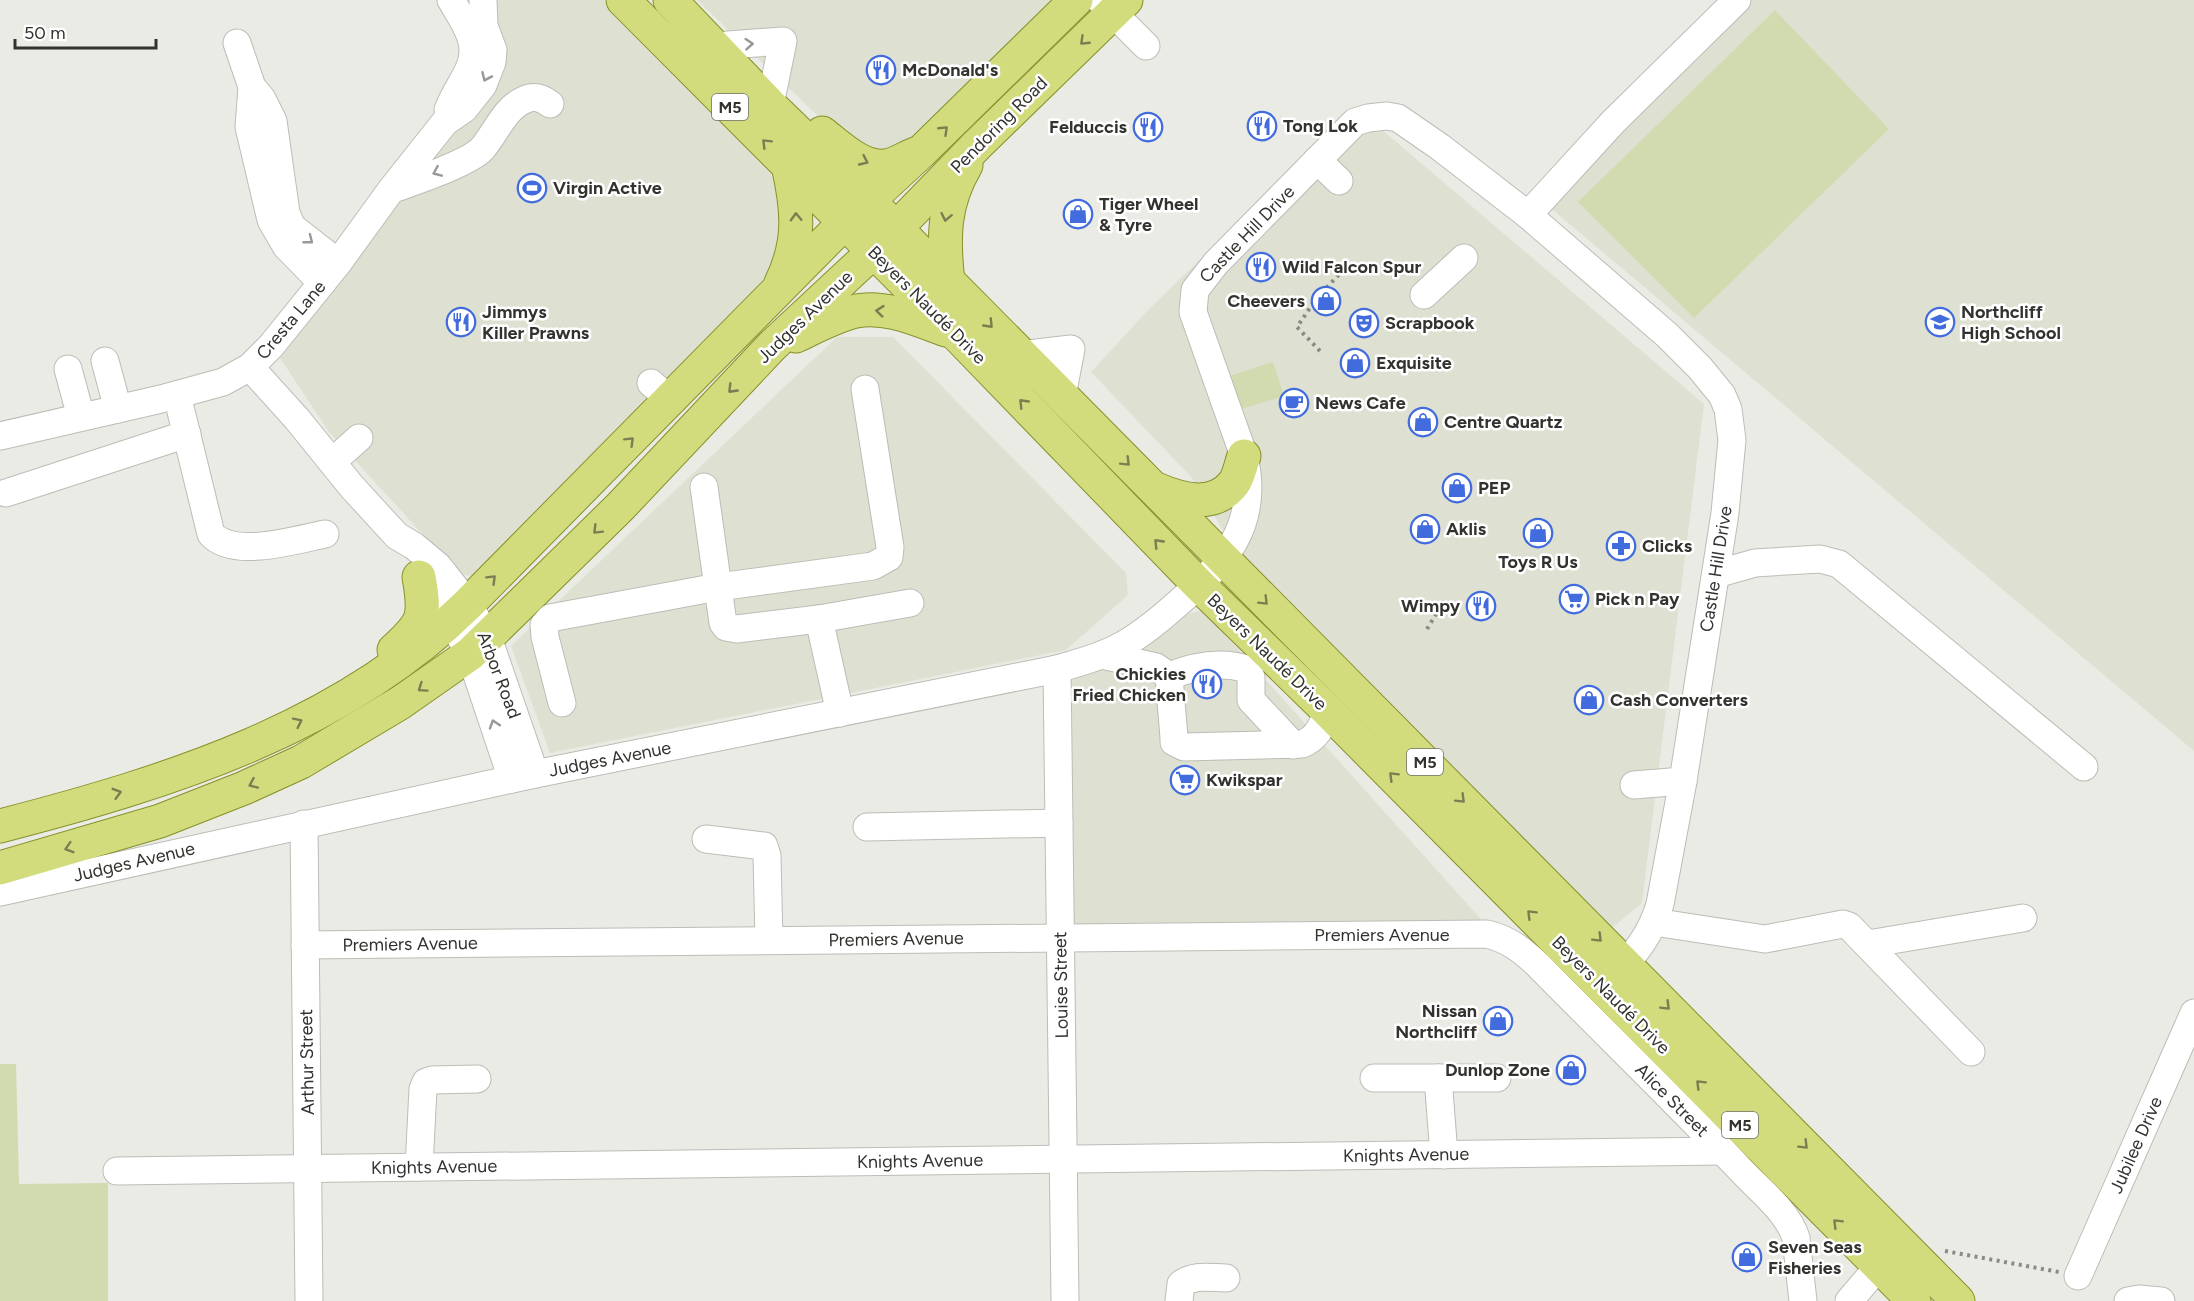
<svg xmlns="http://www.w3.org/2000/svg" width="2194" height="1301" font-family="Figtree,sans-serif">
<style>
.built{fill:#dee1d2}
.green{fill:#d2daaf}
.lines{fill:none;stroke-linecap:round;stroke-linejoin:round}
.minor-casing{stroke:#bbbdb6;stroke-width:29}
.major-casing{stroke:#86912a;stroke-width:35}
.path{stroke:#8a8b86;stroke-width:4;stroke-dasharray:3 4.5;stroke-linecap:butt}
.minor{stroke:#fff;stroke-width:27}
.major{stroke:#d2dc7d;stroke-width:33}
.oneway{stroke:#7a7e52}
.oneway2{stroke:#989897}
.labels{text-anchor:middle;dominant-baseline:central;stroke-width:5;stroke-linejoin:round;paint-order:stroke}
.shield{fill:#fff;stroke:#70706d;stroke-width:1.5}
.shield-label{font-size:16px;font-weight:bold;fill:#32322f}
.poi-label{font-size:18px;font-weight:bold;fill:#32322f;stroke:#fff;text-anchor:start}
.street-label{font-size:18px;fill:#32322f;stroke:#fff}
</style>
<rect width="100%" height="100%" fill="#eaebe4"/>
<g class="built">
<polygon points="480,0 604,0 782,186 774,287 473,576 459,574 329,432 280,358 492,54"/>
<polygon points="697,0 1059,0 917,143 883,155 846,143"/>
<polygon points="1742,0 2194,0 2194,751 1541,200"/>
<polygon points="1360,111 1704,404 1642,903 1612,928 1232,546 1192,478 1091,372 1148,310 1303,160"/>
<polygon points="837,337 893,337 1126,573 1128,595 1066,650 550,753 511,646"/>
<polygon points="1203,610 1488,927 1066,925 1058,671 1171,619"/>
</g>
<g class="green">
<polygon points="1775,10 1889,129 1694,318 1578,202"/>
<polygon points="1273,362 1284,396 1241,409 1230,376"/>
<polygon points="0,1064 16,1064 19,1184 108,1183 108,1301 0,1301"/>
</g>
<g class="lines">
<g class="minor-casing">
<g id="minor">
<polyline points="1100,0 1146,46"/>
<polyline points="237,43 252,87 262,99 273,121 286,213 292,227 338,263"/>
<polyline points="715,46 783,41 770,105"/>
<polyline points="252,87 249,127 271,220 286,246 322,283"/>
<path d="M448 110C453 96 462 84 468 71 482 45 464 22 451 0"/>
<polyline points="1317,160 1339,181"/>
<path d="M393 189C415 181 467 164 482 149 496 133 504 109 524 100 534 95 542 98 550 104"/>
<polyline points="1528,215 1613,122 1737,0"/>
<polyline points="1424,295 1464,258"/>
<polyline points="1020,355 1071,349 1062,396"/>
<polyline points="105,361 118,409"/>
<polyline points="250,367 297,419 352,487 397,536 414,546 438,566 468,604 488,638 535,774"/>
<polyline points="68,369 81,417"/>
<polyline points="651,383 670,400"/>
<path d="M177 395 211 534C234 559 295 540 325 534"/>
<polyline points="0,436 161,399 223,382 250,367 271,346 338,263 391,190 445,122 464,109 483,85 492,62 493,50 484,26 483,0"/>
<polyline points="332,462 359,438"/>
<polyline points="704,487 723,623 726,627 737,629 819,619 910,603"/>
<polyline points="6,493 187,434"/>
<polyline points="1716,574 1755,563 1820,559 1839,564 2084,767"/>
<polyline points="418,576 451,621 470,654 512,779"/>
<polyline points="819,619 840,713"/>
<polyline points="1102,655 1156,667 1169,676"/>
<polyline points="1057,669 1065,1301"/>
<path d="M1169 676 1174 738V742L1184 747 1302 744C1318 738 1322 725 1328 711"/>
<path d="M1169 676C1194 666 1222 661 1247 669L1251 677V700L1293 745"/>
<polyline points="562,703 545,637 544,625 550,618 718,587 873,566 889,557 890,547 865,389"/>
<polyline points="1634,785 1683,781"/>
<polyline points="304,824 309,1301"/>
<polyline points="867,827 1059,823"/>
<polyline points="706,839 764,846 767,856 769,940"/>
<path d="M0 892 535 774 1057 669C1077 663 1098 658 1117 648 1139 637 1158 621 1176 605 1226 562 1260 525 1244 456L1193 312 1195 290 1216 263 1355 122 1368 118 1387 116 1398 118 1440 147 1528 215 1667 335 1700 368 1722 395 1728 409 1732 440 1725 513 1683 781 1660 904C1652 933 1634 957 1611 977"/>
<polyline points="1654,922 1765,939 1843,924 1849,926 1971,1052"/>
<polyline points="1868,944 2023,918"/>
<path d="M305 945 1487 934C1508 939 1522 950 1537 964 1604 1032 1672 1098 1738 1167 1757 1188 1787 1210 1796 1238L1803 1301"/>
<polyline points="1374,1078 1497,1078"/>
<polyline points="1438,1078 1444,1155"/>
<polyline points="419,1167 423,1089 426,1082 432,1080 477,1079"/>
<polyline points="117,1171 1723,1151"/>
<polyline points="2078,1276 2194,1013"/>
<path d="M1179 1301 1181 1284C1195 1274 1210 1278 1226 1278"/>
<polyline points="1849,1301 1891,1252"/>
<polyline points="2128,1301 2139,1299 2161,1301"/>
</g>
</g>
<g class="major-casing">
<g id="major">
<polyline points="623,0 956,334 1199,585 1328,711 1914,1301"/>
<polyline points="670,0 770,105 868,200 1958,1301"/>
<path d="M822 133C839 146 861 168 884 166 893 166 905 158 915 154"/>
<path d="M948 282C943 238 943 204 966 165"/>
<path d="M781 283C801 242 798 209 788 165"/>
<path d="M796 336C815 327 835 316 856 311 886 305 918 320 946 330"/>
<path d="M1156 489C1182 500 1214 509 1234 483 1239 476 1241 464 1244 456"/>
<path d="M394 650C424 623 426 617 419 577"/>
<path d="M0 826C167 783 343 728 468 604L845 222 921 152 1076 0"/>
<polyline points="0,868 160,821 244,788 301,762 400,703 470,654 620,507 772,346 874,251 977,145 1126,0"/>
</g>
</g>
<g class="path">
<polyline points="1320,351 1297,327 1316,299 1344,269"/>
<polyline points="1427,629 1444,601"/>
<polyline points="1945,1251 2059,1272"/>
</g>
<use href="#minor" class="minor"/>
<use href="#major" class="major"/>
</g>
<defs><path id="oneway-chevron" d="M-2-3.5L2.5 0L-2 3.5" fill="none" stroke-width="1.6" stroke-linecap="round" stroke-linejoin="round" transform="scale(1.5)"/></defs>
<g class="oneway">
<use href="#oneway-chevron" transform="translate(1084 41) rotate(136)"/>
<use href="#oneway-chevron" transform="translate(944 130) rotate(-44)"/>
<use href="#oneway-chevron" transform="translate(766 143) rotate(-135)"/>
<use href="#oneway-chevron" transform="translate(864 161) rotate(25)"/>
<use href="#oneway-chevron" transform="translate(796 217) rotate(-92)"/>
<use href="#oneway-chevron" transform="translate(946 217) rotate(102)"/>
<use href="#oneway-chevron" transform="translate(880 311) rotate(-174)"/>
<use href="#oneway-chevron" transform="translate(989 324) rotate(46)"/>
<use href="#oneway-chevron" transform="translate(732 389) rotate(134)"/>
<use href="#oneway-chevron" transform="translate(1023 403) rotate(-134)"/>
<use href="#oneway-chevron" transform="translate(630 441) rotate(-45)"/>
<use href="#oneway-chevron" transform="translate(1126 462) rotate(45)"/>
<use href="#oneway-chevron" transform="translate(597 530) rotate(135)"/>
<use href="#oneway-chevron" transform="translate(1158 543) rotate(-134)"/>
<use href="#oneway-chevron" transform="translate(492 579) rotate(-45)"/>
<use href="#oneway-chevron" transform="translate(1264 601) rotate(45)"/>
<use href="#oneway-chevron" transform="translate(422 688) rotate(145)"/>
<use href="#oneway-chevron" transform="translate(298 722) rotate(-26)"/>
<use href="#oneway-chevron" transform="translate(1393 776) rotate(-135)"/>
<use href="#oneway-chevron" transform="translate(253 784) rotate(156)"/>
<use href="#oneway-chevron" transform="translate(117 793) rotate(-16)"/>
<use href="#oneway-chevron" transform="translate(1461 799) rotate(45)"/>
<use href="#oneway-chevron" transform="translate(69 848) rotate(163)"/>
<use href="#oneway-chevron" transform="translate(1531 914) rotate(-135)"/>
<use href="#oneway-chevron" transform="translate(1598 938) rotate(45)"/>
<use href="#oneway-chevron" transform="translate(1666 1006) rotate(45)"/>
<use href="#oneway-chevron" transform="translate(1700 1084) rotate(-135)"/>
<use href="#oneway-chevron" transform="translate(1804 1145) rotate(45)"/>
<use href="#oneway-chevron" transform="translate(1837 1223) rotate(-135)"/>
</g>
<g class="oneway2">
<use href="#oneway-chevron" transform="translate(749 44) rotate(-4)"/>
<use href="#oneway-chevron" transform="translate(486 77) rotate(114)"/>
<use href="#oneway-chevron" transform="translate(437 172) rotate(157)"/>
<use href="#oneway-chevron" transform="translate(309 240) rotate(38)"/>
<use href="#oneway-chevron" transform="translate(494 724) rotate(-108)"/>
</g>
<defs>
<g id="restaurant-ring" transform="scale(1.5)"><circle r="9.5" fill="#fff" stroke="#426cde" stroke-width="1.5"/><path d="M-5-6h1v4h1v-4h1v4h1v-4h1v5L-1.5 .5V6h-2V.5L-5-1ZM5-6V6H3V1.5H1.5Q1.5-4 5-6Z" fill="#426cde"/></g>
<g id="stadium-ring" transform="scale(1.5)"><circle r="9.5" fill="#fff" stroke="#426cde" stroke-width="1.5"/><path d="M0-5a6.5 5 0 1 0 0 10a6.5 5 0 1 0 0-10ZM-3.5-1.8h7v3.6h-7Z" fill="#426cde"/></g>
<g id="shop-ring" transform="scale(1.5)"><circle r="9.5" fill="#fff" stroke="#426cde" stroke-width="1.5"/><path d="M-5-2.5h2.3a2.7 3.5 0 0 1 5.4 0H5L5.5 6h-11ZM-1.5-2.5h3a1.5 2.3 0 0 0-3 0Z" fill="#426cde"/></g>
<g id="school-ring" transform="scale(1.5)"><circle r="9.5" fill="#fff" stroke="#426cde" stroke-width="1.5"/><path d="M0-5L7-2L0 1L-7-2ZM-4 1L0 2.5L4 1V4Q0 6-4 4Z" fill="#426cde"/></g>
<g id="theatre-ring" transform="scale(1.5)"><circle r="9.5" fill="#fff" stroke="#426cde" stroke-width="1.5"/><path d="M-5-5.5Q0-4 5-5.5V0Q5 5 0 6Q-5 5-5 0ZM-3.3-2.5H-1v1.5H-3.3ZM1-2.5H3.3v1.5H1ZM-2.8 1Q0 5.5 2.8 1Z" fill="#426cde"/></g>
<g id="cafe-ring" transform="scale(1.5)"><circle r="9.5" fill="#fff" stroke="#426cde" stroke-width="1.5"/><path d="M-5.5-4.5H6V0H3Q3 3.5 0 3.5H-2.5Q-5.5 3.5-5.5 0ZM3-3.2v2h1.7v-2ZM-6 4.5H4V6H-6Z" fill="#426cde"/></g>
<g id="pharmacy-ring" transform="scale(1.5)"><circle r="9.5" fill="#fff" stroke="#426cde" stroke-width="1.5"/><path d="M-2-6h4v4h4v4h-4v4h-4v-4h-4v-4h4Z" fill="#426cde"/></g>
<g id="supermarket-ring" transform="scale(1.5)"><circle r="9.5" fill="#fff" stroke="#426cde" stroke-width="1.5"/><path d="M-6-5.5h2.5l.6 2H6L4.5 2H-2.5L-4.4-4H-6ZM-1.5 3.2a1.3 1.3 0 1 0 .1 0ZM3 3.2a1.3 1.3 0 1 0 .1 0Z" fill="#426cde"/></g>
</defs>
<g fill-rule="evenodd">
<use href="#restaurant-ring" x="881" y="70"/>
<use href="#restaurant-ring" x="1262" y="126"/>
<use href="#restaurant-ring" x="1148" y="127"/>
<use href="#stadium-ring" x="532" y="188"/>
<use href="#shop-ring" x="1078" y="214"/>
<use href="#restaurant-ring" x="1261" y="267"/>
<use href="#shop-ring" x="1326" y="301"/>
<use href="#restaurant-ring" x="461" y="322"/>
<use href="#school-ring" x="1940" y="322"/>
<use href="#theatre-ring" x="1364" y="323"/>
<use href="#shop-ring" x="1355" y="363"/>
<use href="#cafe-ring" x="1294" y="403"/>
<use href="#shop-ring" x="1423" y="422"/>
<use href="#shop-ring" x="1457" y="488"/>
<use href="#shop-ring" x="1425" y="529"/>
<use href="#shop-ring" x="1538" y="533"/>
<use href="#pharmacy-ring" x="1621" y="546"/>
<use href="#supermarket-ring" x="1574" y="599"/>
<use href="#restaurant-ring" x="1481" y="606"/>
<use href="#restaurant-ring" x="1207" y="684"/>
<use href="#shop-ring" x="1589" y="700"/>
<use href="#supermarket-ring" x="1185" y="780"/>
<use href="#shop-ring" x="1498" y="1021"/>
<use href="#shop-ring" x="1571" y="1070"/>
<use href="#shop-ring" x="1747" y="1257"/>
</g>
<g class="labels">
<g class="shield">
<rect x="712" y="94" width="36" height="26" rx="4.5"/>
<rect x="1407" y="749" width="36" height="26" rx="4.5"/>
<rect x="1722" y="1112" width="36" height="26" rx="4.5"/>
</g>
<g class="shield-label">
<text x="730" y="107">M5</text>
<text x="1425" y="762">M5</text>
<text x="1740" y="1125">M5</text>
</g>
<g class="poi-label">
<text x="902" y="70">McDonald's</text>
<text x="1283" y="126">Tong Lok</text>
<text x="1127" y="127" text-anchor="end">Felduccis</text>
<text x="553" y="188">Virgin Active</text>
<text x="1099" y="204">Tiger Wheel<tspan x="1099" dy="21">&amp; Tyre</tspan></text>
<text x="1282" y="267">Wild Falcon Spur</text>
<text x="1305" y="301" text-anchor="end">Cheevers</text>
<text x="482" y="312">Jimmys<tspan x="482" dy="21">Killer Prawns</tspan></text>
<text x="1961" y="312">Northcliff<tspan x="1961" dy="21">High School</tspan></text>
<text x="1385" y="323">Scrapbook</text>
<text x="1376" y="363">Exquisite</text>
<text x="1315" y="403">News Cafe</text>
<text x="1444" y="422">Centre Quartz</text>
<text x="1478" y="488">PEP</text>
<text x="1446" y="529">Aklis</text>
<text x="1642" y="546">Clicks</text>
<text x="1538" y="562" text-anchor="middle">Toys R Us</text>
<text x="1595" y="599">Pick n Pay</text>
<text x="1460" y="606" text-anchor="end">Wimpy</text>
<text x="1186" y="674" text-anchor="end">Chickies<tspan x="1186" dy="21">Fried Chicken</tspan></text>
<text x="1610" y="700">Cash Converters</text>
<text x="1206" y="780">Kwikspar</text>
<text x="1477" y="1011" text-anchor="end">Nissan<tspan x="1477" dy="21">Northcliff</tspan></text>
<text x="1550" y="1070" text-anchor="end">Dunlop Zone</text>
<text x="1768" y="1247">Seven Seas<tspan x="1768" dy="21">Fisheries</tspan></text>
</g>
<g class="street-label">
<text transform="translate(999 125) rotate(-45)">Pendoring Road</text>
<text transform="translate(1247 234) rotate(-46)">Castle Hill Drive</text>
<text transform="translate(927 305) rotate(45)">Beyers Naudé Drive</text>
<text transform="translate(805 317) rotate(-44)">Judges Avenue</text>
<text transform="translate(291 320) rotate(-50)">Cresta Lane</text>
<text transform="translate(1716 569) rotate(-81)">Castle Hill Drive</text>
<text transform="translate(1267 652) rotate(44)">Beyers Naudé Drive</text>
<text transform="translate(499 675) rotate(69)">Arbor Road</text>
<text transform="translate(610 759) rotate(-11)">Judges Avenue</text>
<text transform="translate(134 862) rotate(-13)">Judges Avenue</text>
<text x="1382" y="935">Premiers Avenue</text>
<text transform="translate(896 939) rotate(-1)">Premiers Avenue</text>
<text transform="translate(410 944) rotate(-1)">Premiers Avenue</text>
<text transform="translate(1061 985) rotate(-91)">Louise Street</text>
<text transform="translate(1611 995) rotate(45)">Beyers Naudé Drive</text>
<text transform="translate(307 1062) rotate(-91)">Arthur Street</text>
<text transform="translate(1672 1100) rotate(45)">Alice Street</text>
<text transform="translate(2136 1145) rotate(-66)">Jubilee Drive</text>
<text transform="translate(1406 1155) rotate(-1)">Knights Avenue</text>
<text transform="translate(920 1161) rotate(-1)">Knights Avenue</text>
<text transform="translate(434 1167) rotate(-1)">Knights Avenue</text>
</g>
</g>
<path d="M15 39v9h141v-9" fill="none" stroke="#32322f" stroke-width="3"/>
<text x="24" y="39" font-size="18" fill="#32322f" stroke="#ffffff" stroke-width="4.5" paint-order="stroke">50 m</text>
</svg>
